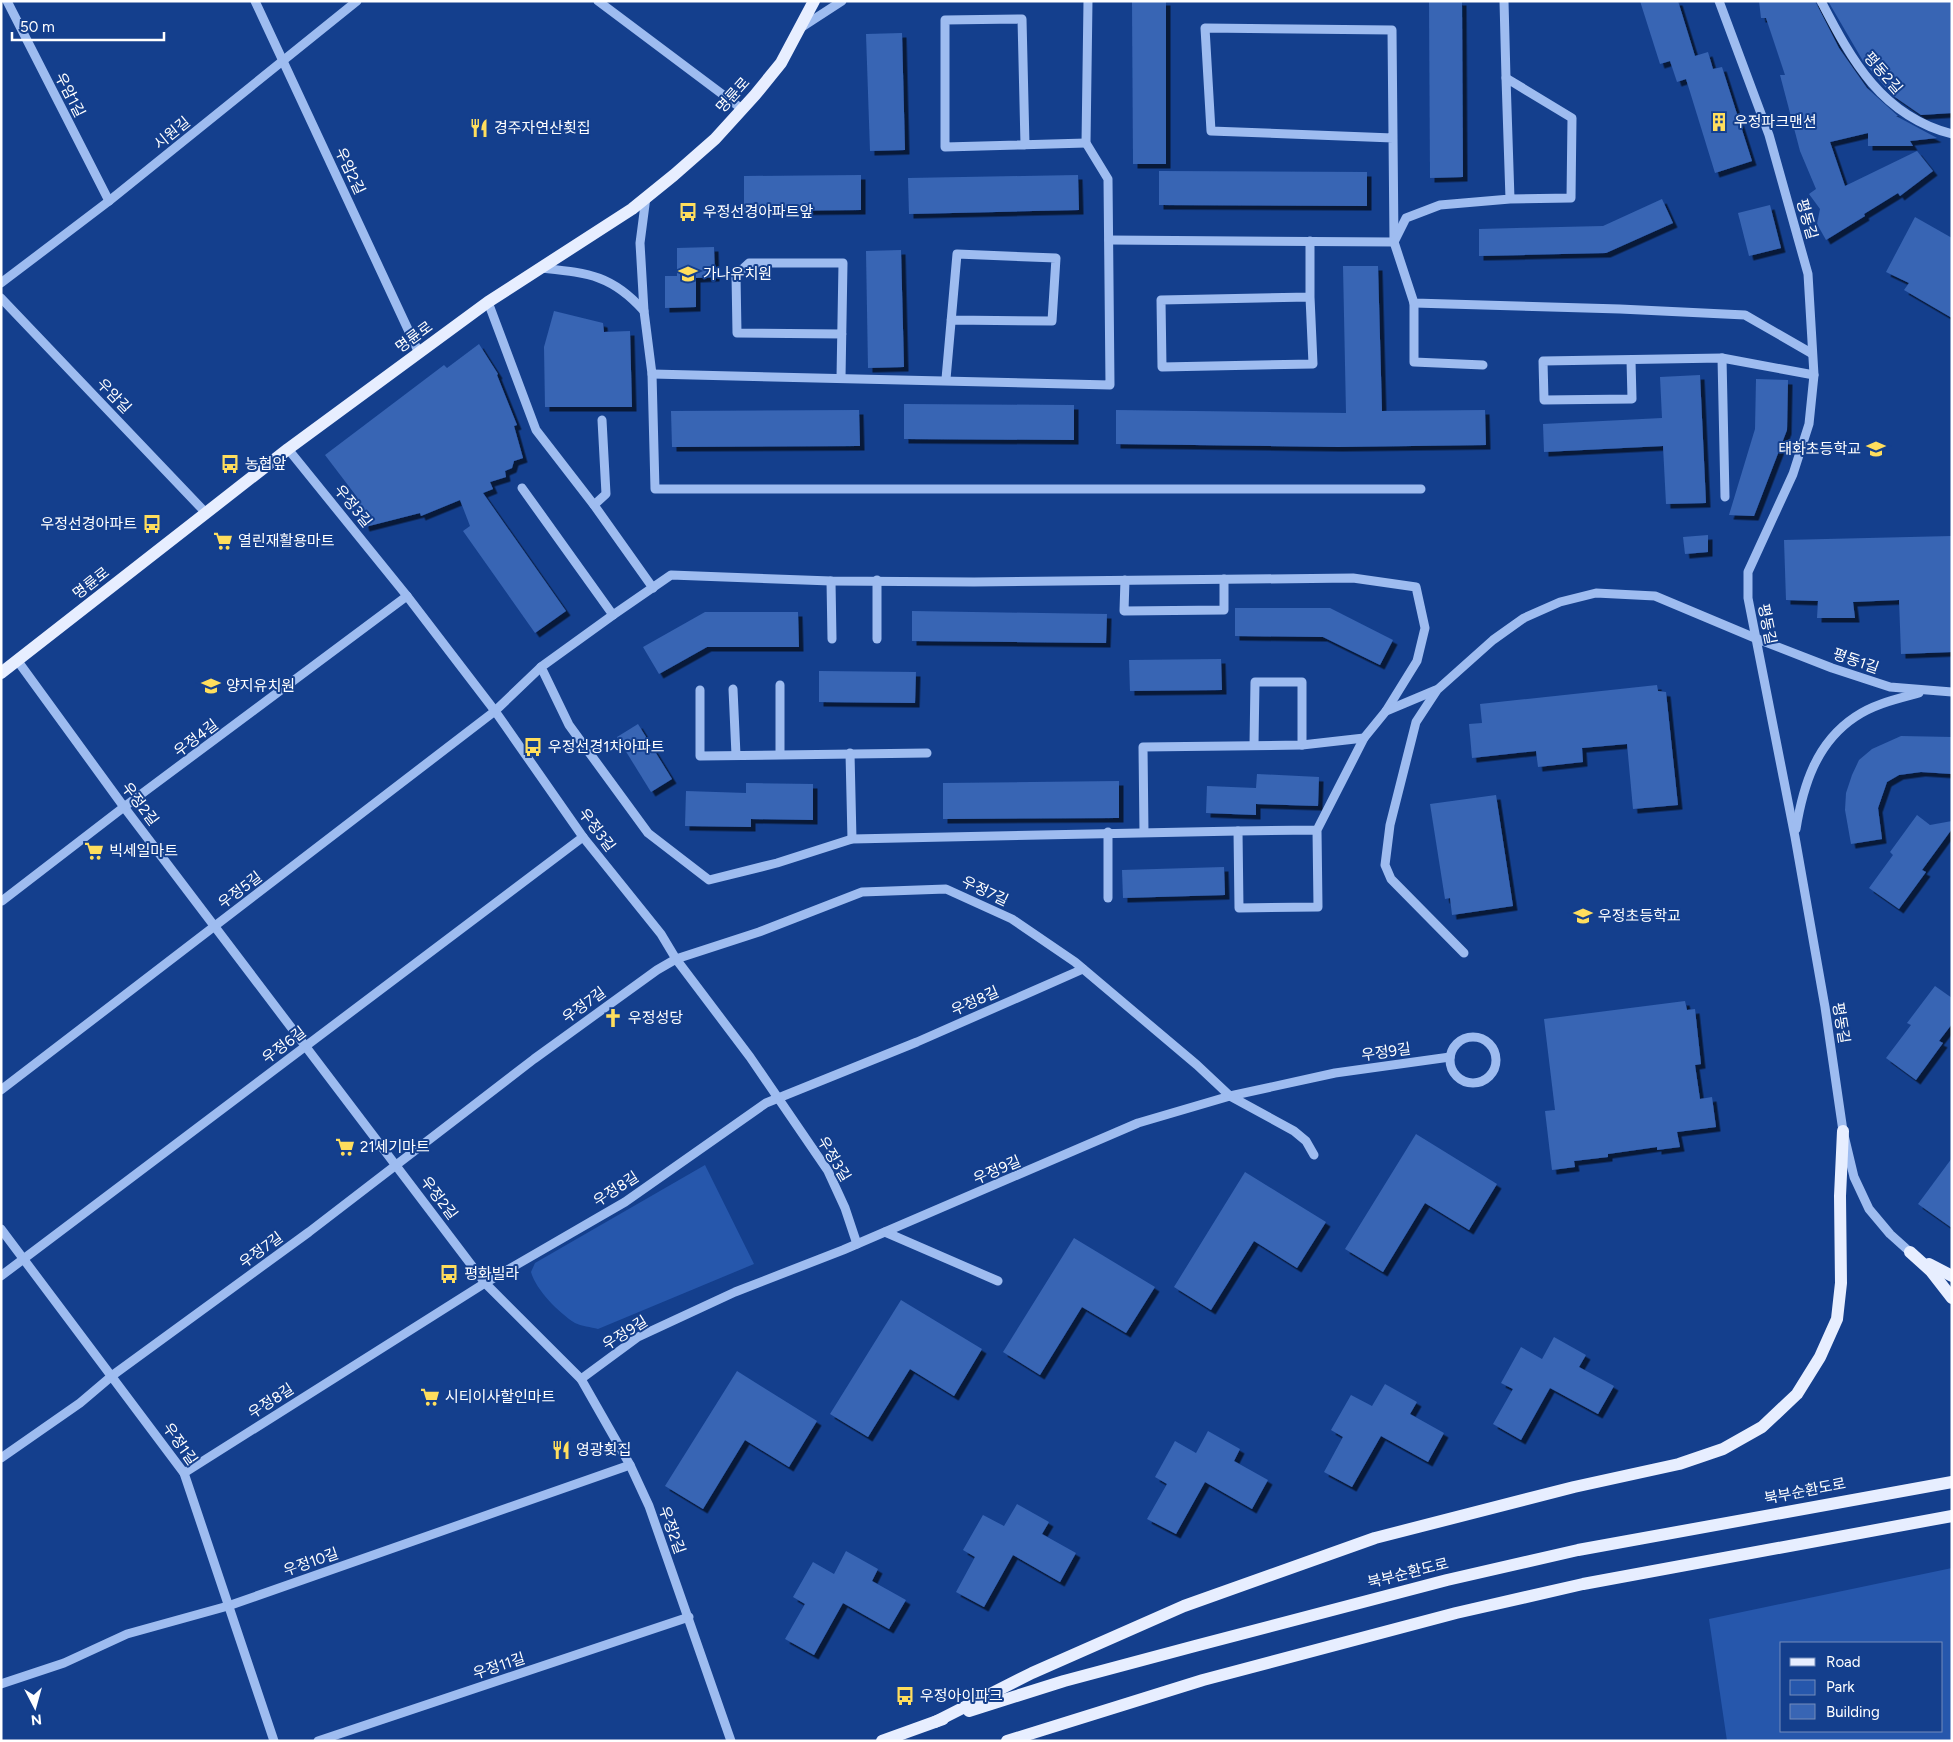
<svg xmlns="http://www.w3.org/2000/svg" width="1953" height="1742" font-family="Figtree,'Noto Sans KR',sans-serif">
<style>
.green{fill:#2657ac;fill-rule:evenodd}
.building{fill:#3865b4;filter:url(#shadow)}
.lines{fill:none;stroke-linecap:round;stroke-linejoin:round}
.minor{stroke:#9ebcf0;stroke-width:9}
.major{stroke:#e7eeff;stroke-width:12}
.labels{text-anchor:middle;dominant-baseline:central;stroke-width:4;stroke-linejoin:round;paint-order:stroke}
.street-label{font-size:15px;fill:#fff;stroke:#143f8d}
.poi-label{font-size:15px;fill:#fff;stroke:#143f8d;text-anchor:start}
</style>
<defs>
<filter id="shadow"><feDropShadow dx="4.5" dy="4.5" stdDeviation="0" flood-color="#0009"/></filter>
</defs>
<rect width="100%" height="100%" fill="#143f8d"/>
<g class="green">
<path d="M705 1165 754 1264 598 1329C591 1327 581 1326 575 1323 559 1313 536 1290 531 1272L535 1263Z"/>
<path d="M1952 1568V1741H1727L1709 1619ZM1782 1643H1942V1731H1782Z"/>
</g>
<g class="building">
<polygon points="1132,1 1166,1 1166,164 1133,164"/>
<polygon points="1429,1 1462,1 1463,177 1430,178"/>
<polygon points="1640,1 1678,1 1695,56 1708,52 1713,69 1722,67 1752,161 1715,173 1686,79 1677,82 1670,61 1660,64"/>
<polygon points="1759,1 1815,1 1839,48 1867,88 1898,116 1896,116 1937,138 1910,141 1913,146 1868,146 1868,133 1830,142 1845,186 1917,151 1933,171 1900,196 1898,193 1864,214 1865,216 1826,240 1817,224 1820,209 1809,194 1816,189 1800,151 1780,75 1785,75 1766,18 1761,18"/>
<polygon points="1828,1 1952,1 1952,113 1921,115 1892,95 1863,61"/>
<polygon points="902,33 905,150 870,151 866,34"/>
<polygon points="1159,171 1367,172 1367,206 1159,205"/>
<polygon points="861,175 861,210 744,211 744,176"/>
<polygon points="1078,175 1079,210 909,214 908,178"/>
<polygon points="1662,199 1673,223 1606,253 1479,256 1479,229 1603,226"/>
<polygon points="1770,205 1781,248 1749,256 1738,213"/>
<polygon points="1915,217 1952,238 1952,318 1904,290 1909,283 1886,272"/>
<polygon points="714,247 715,277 696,278 696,307 665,308 665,276 677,276 677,248"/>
<polygon points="901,250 904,367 868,368 866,251"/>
<polygon points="1343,266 1378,266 1382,411 1485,410 1486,445 1338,447 1116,444 1116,410 1346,413"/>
<polygon points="554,311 603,323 604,332 630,331 632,407 545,407 544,347"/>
<polygon points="479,344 498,374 497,375 517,425 514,426 523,458 514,461 512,468 505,471 506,477 490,482 493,489 483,493 566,611 535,633 463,531 470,526 460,500 421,516 420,513 365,527 357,497 325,455 444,365 447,368"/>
<polygon points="1700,375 1706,503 1666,504 1663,446 1544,452 1543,424 1662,418 1660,377"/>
<polygon points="1756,379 1788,380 1787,430 1754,516 1729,515 1755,429"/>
<polygon points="904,404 1074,405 1074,440 904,439"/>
<polygon points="859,410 860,446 672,447 671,411"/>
<polygon points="1708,535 1708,552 1685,554 1683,537"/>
<polygon points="1952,536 1952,652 1901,654 1899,600 1853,602 1855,618 1817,618 1818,601 1786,600 1784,540"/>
<polygon points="1235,608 1330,608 1393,640 1380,665 1323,637 1235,636"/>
<polygon points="912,611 1107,614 1106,643 912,641"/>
<polygon points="705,612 798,612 799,647 707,647 659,674 643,647"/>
<polygon points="1221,659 1222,690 1130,691 1129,660"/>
<polygon points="819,671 916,672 915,703 819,702"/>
<polygon points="1657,685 1658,691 1666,692 1678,805 1633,809 1627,744 1582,748 1583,762 1538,767 1536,751 1472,758 1469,724 1482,723 1480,704"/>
<polygon points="638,724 672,779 651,792 617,737"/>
<polygon points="1901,736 1952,737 1952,774 1921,772 1899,775 1887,782 1878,808 1882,839 1851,844 1845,810 1846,793 1852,775 1859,760 1872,749"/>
<polygon points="1257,774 1319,777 1318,806 1256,804 1256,815 1206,813 1207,786 1256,788"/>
<polygon points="1119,781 1119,818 943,819 943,783"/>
<polygon points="746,783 813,784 813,820 751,819 751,827 685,826 686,791 746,793"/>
<polygon points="1496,795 1513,906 1452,915 1450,898 1445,899 1430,804"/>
<polygon points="1917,815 1930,825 1952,821 1952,829 1922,870 1926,872 1899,909 1869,888 1893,855 1890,852"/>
<polygon points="1224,867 1225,895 1123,898 1122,870"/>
<polygon points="1935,986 1952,998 1952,1024 1939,1041 1943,1043 1916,1080 1886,1058 1911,1025 1907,1023"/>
<polygon points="1685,1001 1687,1010 1695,1009 1701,1064 1695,1065 1700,1099 1712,1097 1716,1127 1677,1132 1680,1147 1657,1150 1657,1147 1608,1154 1608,1157 1574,1161 1575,1167 1552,1170 1545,1111 1555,1110 1544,1019"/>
<polygon points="1416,1134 1497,1184 1469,1230 1425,1203 1383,1272 1345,1249"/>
<polygon points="1952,1158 1952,1228 1918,1204"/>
<polygon points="1245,1172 1326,1222 1297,1268 1254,1241 1211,1310 1174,1287"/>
<polygon points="1074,1238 1155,1287 1126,1333 1082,1307 1040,1375 1003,1352"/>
<polygon points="901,1300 982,1349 954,1396 910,1369 868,1437 830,1414"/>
<polygon points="1554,1337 1586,1355 1579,1367 1614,1386 1598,1414 1550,1388 1521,1440 1493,1424 1513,1389 1501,1383 1521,1347 1542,1359"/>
<polygon points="737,1371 817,1421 789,1467 745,1440 703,1509 665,1486"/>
<polygon points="1385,1384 1417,1402 1410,1414 1444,1433 1428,1462 1381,1436 1352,1487 1324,1472 1343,1437 1331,1430 1351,1395 1372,1406"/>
<polygon points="1208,1431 1240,1449 1234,1461 1268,1480 1252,1509 1205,1482 1176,1534 1147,1519 1167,1484 1155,1477 1175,1441 1196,1453"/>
<polygon points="1017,1504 1049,1522 1042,1534 1076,1553 1060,1582 1013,1555 984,1607 956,1592 975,1557 963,1550 983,1515 1004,1526"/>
<polygon points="846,1551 878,1569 872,1581 906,1600 889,1629 843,1603 814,1655 785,1639 805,1604 793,1597 813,1562 834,1574"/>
</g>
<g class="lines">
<g class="minor">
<polyline points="7,1 109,201"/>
<polyline points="255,1 419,353"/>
<polyline points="598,1 742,109"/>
<polyline points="1504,1 1506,78"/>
<polyline points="1719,1 1769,135 1808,274 1814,375 1809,424 1793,474 1748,572 1748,598 1795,837 1825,1007 1843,1131 1854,1177 1869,1209 1890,1234 1910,1252"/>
<path d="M1821 1C1852 61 1882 116 1952 134"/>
<polyline points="802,27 842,1"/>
<polyline points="1393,138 1211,131 1205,28 1392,30 1394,242 1414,303 1620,309 1745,315 1811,353"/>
<polyline points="1025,145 1022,19 945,20 945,147 1086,143"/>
<polyline points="646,197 640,243 644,311 652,374 655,489 1421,489"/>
<polyline points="1109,240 1394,242 1406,218 1440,205 1510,199 1571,198 1572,118 1506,78 1510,199"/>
<path d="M540 268C587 273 611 274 644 311"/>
<polyline points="1,283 109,201 357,1"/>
<polyline points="1310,297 1313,364 1162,367 1161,300 1310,297 1310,241"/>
<polyline points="1,298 206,513"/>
<polyline points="488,302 536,430 594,505 653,588"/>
<polyline points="1414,303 1414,362 1483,365"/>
<polyline points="1722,358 1725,497"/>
<polyline points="1631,360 1632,399 1544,400 1543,361 1722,358 1814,375"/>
<polyline points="652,374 1110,385 1108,179 1086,143 1088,1"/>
<polyline points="841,378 843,263 749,263 736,275 737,333 842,334"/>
<polyline points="946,379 957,254 1056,258 1052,321 951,320"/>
<polyline points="288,449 407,596 495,711 583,837 661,934 676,959 750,1057 828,1171 845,1208 857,1244"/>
<polyline points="522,488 613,615 541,667 569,725 648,833 709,880 777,863 852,839 1238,831"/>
<polyline points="594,505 606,494 602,420"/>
<polyline points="877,580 877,639"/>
<polyline points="1125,580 1124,611 1224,610 1224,579"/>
<polyline points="831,581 832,639"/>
<polyline points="613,615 671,575 831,581 974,582 1353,578 1416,587 1425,628 1417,661 1386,711"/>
<polyline points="17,660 124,807 485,1283 581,1379 630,1465 649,1506 731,1741"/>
<polyline points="780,685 780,754"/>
<polyline points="733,689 736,755"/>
<polyline points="700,690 700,756 927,753"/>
<polyline points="1254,745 1255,682 1302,682 1302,745"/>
<polyline points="850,753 852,839"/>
<path d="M1796 829C1803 786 1816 743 1855 717 1874 704 1897 699 1919 693"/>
<polyline points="1317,830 1238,831 1239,908 1318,907 1317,830 1364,738 1386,711 1436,690"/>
<polyline points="1144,832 1143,747 1302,745 1364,738"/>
<polyline points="1108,898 1108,832"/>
<polyline points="2,901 124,807 407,596"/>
<polyline points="1464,953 1391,879 1385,865 1390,825 1416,722 1437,690 1493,640 1524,618 1560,602 1596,593 1655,596 1755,638 1832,668 1890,687 1952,692"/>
<circle cx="1473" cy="1060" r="23"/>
<polyline points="1,1090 495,711 541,667"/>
<polyline points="1,1229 184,1473 274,1741"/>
<polyline points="885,1232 998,1281"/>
<polyline points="1,1276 583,837"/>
<polyline points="581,1379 638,1337 735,1292 843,1250 1138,1123 1230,1096 1335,1073 1450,1057"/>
<polyline points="1,1458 80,1403 113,1375 309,1232 534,1059 657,970 676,959 759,932 862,892 946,889 1012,919 1075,962 1197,1065 1230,1096 1294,1131 1306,1141 1314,1155"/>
<polyline points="184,1473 485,1283 625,1202 766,1103 917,1042 1083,969"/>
<polyline points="1,1684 64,1663 127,1634 228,1606 630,1465"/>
<polyline points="318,1741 689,1617"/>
</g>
<g class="major">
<polyline points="1,673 288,449 488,302 632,209 674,175 715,139 755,95 781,63 814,1"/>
<polyline points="1910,1252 1931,1271 1952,1298"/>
<polyline points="1929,1264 1952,1276"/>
<polyline points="969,1711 1064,1681 1195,1646 1447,1580 1578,1550 1952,1482"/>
<polyline points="935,1722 1032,1673 1184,1606 1375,1538 1574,1487 1679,1464 1723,1449 1762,1427 1797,1394 1820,1357 1837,1319 1841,1283 1840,1196 1843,1131"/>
<polyline points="882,1741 943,1719"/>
<polyline points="1007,1741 1203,1680 1456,1613 1583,1584 1952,1516"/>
</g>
</g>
<defs>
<g id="building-bare" transform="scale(1.5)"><path d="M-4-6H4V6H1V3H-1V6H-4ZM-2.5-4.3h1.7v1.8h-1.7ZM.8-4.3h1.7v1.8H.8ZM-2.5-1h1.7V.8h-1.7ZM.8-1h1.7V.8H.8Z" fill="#ffde5d" stroke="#143f8d" stroke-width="2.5" paint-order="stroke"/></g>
<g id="restaurant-bare" transform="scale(1.5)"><path d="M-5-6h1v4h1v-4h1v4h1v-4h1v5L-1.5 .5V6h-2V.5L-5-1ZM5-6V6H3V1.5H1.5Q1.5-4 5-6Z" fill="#ffde5d" stroke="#143f8d" stroke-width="2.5" paint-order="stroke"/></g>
<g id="bus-bare" transform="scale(1.5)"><path d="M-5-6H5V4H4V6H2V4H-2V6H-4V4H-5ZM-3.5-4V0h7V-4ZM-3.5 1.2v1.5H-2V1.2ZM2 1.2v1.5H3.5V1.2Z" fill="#ffde5d" stroke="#143f8d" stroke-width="2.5" paint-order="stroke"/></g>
<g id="school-bare" transform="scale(1.5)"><path d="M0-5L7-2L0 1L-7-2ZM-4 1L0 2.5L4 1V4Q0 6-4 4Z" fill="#ffde5d" stroke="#143f8d" stroke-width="2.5" paint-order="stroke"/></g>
<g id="supermarket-bare" transform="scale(1.5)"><path d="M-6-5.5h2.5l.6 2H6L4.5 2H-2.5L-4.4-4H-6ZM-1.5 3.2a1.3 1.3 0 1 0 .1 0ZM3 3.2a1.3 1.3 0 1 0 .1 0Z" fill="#ffde5d" stroke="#143f8d" stroke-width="2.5" paint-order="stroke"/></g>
<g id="church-bare" transform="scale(1.5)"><path d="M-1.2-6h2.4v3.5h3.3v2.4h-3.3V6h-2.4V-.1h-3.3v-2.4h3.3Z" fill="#ffde5d" stroke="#143f8d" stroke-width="2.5" paint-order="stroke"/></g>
</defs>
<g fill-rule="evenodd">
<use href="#building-bare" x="1719" y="122"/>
<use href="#restaurant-bare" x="479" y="128"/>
<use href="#bus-bare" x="688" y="212"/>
<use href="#school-bare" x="688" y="274"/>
<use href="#school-bare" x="1876" y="449"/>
<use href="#bus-bare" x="230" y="464"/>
<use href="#bus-bare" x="152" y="524"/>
<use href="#supermarket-bare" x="223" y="541"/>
<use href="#school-bare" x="211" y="686"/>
<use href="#bus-bare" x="533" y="747"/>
<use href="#supermarket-bare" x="94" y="851"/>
<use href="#school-bare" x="1583" y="916"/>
<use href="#church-bare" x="613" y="1018"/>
<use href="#supermarket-bare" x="345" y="1147"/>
<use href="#bus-bare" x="449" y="1274"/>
<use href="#supermarket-bare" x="430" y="1397"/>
<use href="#restaurant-bare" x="561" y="1450"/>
<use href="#bus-bare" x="905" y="1696"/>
</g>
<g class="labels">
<g class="street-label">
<text transform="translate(1883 73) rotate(49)">평동2길</text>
<text transform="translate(70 95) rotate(63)">우암1길</text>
<text transform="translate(733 95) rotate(-48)">명륜로</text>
<text transform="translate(172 133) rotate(-39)">시원길</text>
<text transform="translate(350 171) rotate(65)">우암2길</text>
<text transform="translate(1807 219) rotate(74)">평동길</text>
<text transform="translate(414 337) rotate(-36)">명륜로</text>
<text transform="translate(114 396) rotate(46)">우암길</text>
<text transform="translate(353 506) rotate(51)">우정3길</text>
<text transform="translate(91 583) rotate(-38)">명륜로</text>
<text transform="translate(1767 624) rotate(79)">평동길</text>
<text transform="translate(1856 661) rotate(19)">평동1길</text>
<text transform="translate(196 738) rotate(-37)">우정4길</text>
<text transform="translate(140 804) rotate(53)">우정2길</text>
<text transform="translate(597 830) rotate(53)">우정3길</text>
<text transform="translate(240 890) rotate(-37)">우정5길</text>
<text transform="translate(985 891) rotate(25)">우정7길</text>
<text transform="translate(975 1001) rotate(-24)">우정8길</text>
<text transform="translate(584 1005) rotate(-36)">우정7길</text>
<text transform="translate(1841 1023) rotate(81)">평동길</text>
<text transform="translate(284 1045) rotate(-37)">우정6길</text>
<text transform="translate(1386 1052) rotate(-8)">우정9길</text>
<text transform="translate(834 1159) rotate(59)">우정3길</text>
<text transform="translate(997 1170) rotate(-23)">우정9길</text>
<text transform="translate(616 1189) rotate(-33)">우정8길</text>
<text transform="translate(439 1198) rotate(53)">우정2길</text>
<text transform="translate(261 1250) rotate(-36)">우정7길</text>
<text transform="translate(625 1333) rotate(-32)">우정9길</text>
<text transform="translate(271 1401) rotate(-33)">우정8길</text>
<text transform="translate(180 1444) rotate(55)">우정1길</text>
<text transform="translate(1805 1491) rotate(-11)">북부순환도로</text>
<text transform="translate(672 1530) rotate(70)">우정2길</text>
<text transform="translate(311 1562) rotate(-19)">우정10길</text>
<text transform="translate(1408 1573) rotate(-14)">북부순환도로</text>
<text transform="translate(499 1666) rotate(-18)">우정11길</text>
</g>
<g class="poi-label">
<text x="1734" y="122">우정파크맨션</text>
<text x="494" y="128">경주자연산횟집</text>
<text x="703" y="212">우정선경아파트앞</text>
<text x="703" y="274">가나유치원</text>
<text x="1861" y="449" text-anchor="end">태화초등학교</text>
<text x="245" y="464">농협앞</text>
<text x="137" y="524" text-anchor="end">우정선경아파트</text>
<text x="238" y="541">열린재활용마트</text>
<text x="226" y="686">양지유치원</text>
<text x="548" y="747">우정선경1차아파트</text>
<text x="109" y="851">빅세일마트</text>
<text x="1598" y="916">우정초등학교</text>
<text x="628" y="1018">우정성당</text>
<text x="360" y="1147">21세기마트</text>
<text x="464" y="1274">평화빌라</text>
<text x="445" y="1397">시티이사할인마트</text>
<text x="576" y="1450">영광횟집</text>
<text x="920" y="1696">우정아이파크</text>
</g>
</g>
<rect width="1953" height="1742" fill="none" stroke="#ffffff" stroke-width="5"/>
<rect x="1780" y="1642" width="162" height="90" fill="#143f8d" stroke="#728cbb"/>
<rect x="1790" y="1658" width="25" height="8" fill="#e7eeff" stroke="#728cbb"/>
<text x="1826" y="1667" font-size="15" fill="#ffffff">Road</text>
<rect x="1790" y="1680" width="25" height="15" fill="#2657ac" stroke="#728cbb"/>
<text x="1826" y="1692" font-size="15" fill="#ffffff">Park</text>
<rect x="1790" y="1704" width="25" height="15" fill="#3865b4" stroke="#728cbb"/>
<text x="1826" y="1717" font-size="15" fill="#ffffff">Building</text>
<g transform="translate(35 1707) rotate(174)" stroke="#143f8d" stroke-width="4" paint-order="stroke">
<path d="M0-4L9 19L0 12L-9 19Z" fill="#ffffff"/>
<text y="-8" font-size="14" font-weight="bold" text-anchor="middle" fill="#ffffff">N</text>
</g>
<path d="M12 32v8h152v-8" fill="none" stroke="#ffffff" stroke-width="2.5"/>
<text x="20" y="32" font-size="15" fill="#ffffff" stroke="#143f8d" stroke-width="4" paint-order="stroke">50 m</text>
</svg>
